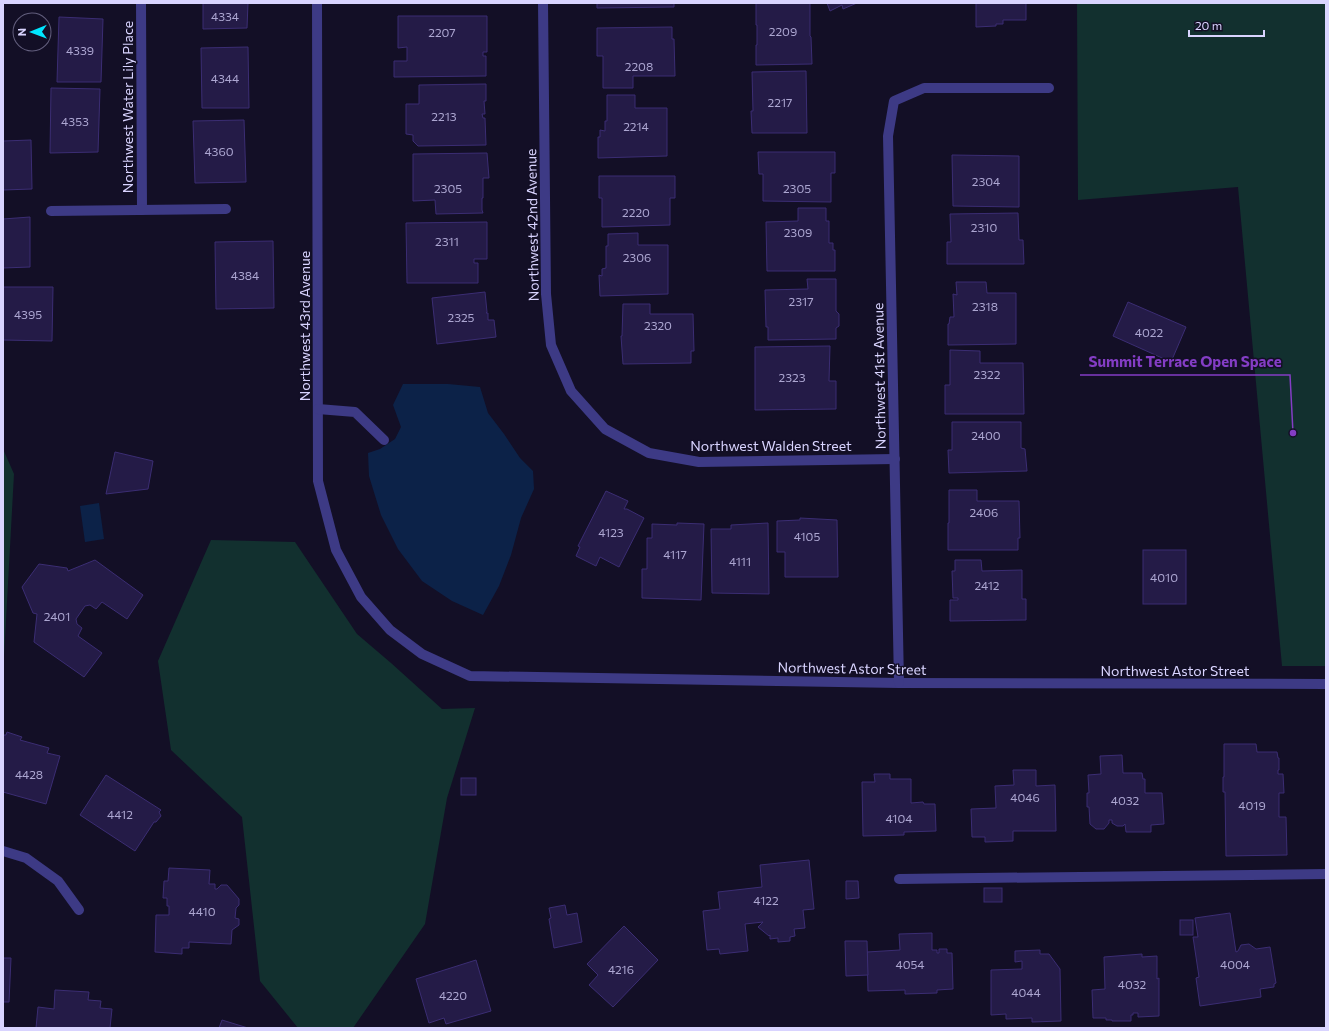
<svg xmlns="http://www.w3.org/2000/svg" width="1329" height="1031" font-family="Commissioner,sans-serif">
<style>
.green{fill:#12302f}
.water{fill:#0c2248}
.building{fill:#241b47;stroke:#3b2d73}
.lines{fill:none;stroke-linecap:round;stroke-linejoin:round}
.minor{stroke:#3d3a85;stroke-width:10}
.labels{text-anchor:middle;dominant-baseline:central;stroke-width:3;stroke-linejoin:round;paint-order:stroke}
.number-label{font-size:12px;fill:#aca6d1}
.street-label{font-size:14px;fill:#d9d4ff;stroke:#130f26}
.leader{fill:none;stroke:#843dc5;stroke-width:1.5}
.callout-dot{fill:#843dc5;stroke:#130f26;stroke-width:1.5}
.callout-label{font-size:15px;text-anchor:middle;font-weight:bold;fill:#843dc5;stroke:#130f26;stroke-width:3;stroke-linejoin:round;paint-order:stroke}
</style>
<rect width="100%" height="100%" fill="#130f26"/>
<g class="green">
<polygon points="1077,3 1326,3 1326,666 1282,666 1238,187 1078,200"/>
<polygon points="3,449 14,474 3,675"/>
<polygon points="211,540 295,542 357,634 391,663 442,709 475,708 447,798 425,924 353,1028 298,1028 260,981 242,817 171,750 158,661"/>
</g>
<g class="water">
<polygon points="403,384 448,384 480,387 488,413 504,434 520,458 533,471 534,489 521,518 511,555 499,586 483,615 452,601 422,581 398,549 381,515 369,476 368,453 380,449 395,439 401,427 393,405"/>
<polygon points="99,503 104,539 85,542 80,506"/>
</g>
<g class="building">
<polygon points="203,3 248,3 247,28 203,29"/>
<polygon points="597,3 674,3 674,7 597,8"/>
<polygon points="756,3 810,3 810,36 811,37 812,64 756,65 756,45 757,45 757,25 756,25"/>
<polygon points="827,3 857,3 843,9 842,5 830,11"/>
<polygon points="976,3 1026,3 1026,20 1003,20 1003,24 996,24 996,26 976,27"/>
<polygon points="398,16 487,16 487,52 483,52 483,56 486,56 486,76 394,77 394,61 407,61 407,47 398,48"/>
<polygon points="59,17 103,19 101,82 57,82"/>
<polygon points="672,27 672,39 674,39 675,76 633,76 633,88 603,88 603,56 597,56 597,28"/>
<polygon points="248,47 249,108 202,108 201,48"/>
<polygon points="806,71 807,133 752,133 751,111 753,111 752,72"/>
<polygon points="486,84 486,101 484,101 485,114 482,114 483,118 485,118 486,145 418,146 413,141 413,135 406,134 406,104 419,104 419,85"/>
<polygon points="51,88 100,89 98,152 50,153"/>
<polygon points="607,95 635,95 635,108 667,108 667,156 598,158 598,137 600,137 600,130 605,131 605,121 607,121"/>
<polygon points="244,120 246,182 195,183 193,121"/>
<polygon points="31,140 32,189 3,190 3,141"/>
<polygon points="758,152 835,152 835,173 831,173 831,202 763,201 763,174 759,174"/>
<polygon points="487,153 489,178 483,178 483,198 482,198 482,210 483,213 436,214 435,200 413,201 413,154"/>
<polygon points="952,155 1019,156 1019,207 953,206"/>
<polygon points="599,176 675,176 675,198 670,198 670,225 602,227 602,198 599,198"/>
<polygon points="798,208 826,208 826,221 829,221 829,243 833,243 833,250 835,250 835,271 767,271 766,222 798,221"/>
<polygon points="1018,213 1019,240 1023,240 1024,264 947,264 947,242 951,242 950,214"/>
<polygon points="30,217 30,267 3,268 3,219"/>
<polygon points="487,222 487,259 474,259 474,263 478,263 478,283 407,283 406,223"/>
<polygon points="638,233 638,245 668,245 668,294 600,296 599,275 602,276 602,269 606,268 606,246 608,246 608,234"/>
<polygon points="273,241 274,308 216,309 215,242"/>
<polygon points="807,279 836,279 836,311 839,314 839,326 836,328 836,339 768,340 768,327 766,327 765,290 808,289"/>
<polygon points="956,282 986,282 987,293 1016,293 1016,344 948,345 948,324 949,324 950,317 954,317 953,294 957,295"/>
<polygon points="3,287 53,287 52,341 3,340"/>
<polygon points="485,292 487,312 486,313 488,313 488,320 494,320 496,337 437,344 432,298"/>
<polygon points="1128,302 1186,327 1171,362 1113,336"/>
<polygon points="623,304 650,304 650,314 693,314 694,351 691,351 691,363 623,364 621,336 622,336"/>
<polygon points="830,346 829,381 836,381 836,409 755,410 755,347"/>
<polygon points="950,350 980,351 980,363 1023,363 1024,414 945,414 945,385 950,385"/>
<polygon points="952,422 1021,422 1021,448 1025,449 1027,471 949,473 948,450 952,450"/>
<polygon points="115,452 153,461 148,489 106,494"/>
<polygon points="949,490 977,490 977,501 1019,501 1020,538 1018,538 1018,550 948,550 948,523 949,523"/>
<polygon points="606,491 628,501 624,509 627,509 644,518 619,567 600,557 596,566 576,556 580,547 578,546"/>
<polygon points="800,518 837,520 838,577 785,577 785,552 777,552 777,521 800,520"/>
<polygon points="677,523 704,524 701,600 642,598 642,569 647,569 647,538 652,538 652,524 677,525"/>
<polygon points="768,523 769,594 712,593 711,529 731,529 731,525"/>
<rect x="1143" y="550" width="43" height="54"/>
<polygon points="95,560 143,595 127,619 102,602 96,609 90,605 85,606 76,619 77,624 82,628 78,636 102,653 84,677 34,642 37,614 33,613 22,587 39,564 67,568 68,571"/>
<polygon points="955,560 981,560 982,571 1022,570 1022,599 1026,599 1026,620 950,621 950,600 958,600 958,598 953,598 952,571 955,571"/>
<polygon points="7,732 22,737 20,740 49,748 47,753 60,756 46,804 3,792 3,738 4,735 6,735"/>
<polygon points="1224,744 1256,744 1257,752 1277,752 1278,758 1279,758 1279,770 1278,770 1278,774 1283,774 1284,793 1279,793 1279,817 1286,817 1287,855 1226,856 1225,792 1223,792 1223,777 1224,777"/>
<polygon points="1122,755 1123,773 1142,773 1143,779 1145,779 1145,793 1162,793 1164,824 1151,825 1151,832 1126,832 1125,824 1123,826 1117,826 1112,823 1112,820 1109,820 1109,823 1104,829 1096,829 1090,824 1089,807 1087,807 1087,793 1089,793 1088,775 1101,774 1100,756"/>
<polygon points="1013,770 1036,770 1036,786 1055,785 1056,831 1013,831 1013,841 985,842 985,837 972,837 971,809 996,808 995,786 1014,785"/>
<polygon points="874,774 890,774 890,779 911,779 911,803 923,802 924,804 935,804 936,831 904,832 904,835 863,836 862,782 875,782"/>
<polygon points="106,775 161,810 159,812 161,816 156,822 154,822 135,851 80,815"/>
<rect x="461" y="778" width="15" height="17"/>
<polygon points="809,860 814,909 803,910 805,928 794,929 795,936 790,937 790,941 778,942 778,938 770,939 770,935 769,936 758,927 763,922 745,924 748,951 720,954 719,949 707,950 703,911 720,909 718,892 762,887 760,865"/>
<polygon points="169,868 210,870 209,884 215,884 215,889 217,889 221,885 227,885 239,899 239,905 236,908 235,918 239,919 239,925 232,930 231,944 189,942 189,948 182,948 182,954 155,952 156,915 169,915 169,906 167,906 167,898 163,898 164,881 168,881"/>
<polygon points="846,881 858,881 859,898 846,899"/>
<rect x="984" y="888" width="18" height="14"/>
<polygon points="565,905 567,915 577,913 582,942 554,948 549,919 551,918 549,908"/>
<polygon points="1230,913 1236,952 1238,951 1241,945 1249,944 1256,949 1270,947 1276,983 1274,984 1274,987 1260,989 1261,997 1200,1006 1196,978 1199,977 1193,937 1198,937 1195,918"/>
<rect x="1180" y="920" width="13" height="15"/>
<polygon points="624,926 658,960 613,1007 589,985 598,975 587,964"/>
<polygon points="932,933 932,950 937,950 937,953 939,953 939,949 947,949 947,953 952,953 953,989 937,990 937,993 905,994 905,990 868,991 867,952 900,950 899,934"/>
<polygon points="845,941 867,941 868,975 846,976"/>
<polygon points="1040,950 1040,954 1049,954 1060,969 1061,1021 1032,1022 1032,1018 1006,1019 1006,1014 991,1015 991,970 1022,969 1022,961 1015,962 1015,951"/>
<polygon points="1142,954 1142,957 1157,956 1157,979 1159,978 1159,1016 1138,1017 1138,1013 1133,1013 1133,1015 1131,1015 1131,1021 1112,1021 1112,1020 1106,1020 1106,1018 1093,1018 1092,990 1105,989 1104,957"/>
<polygon points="3,958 11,958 9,1002 3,1002"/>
<polygon points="476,960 491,1011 446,1024 444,1018 429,1023 416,979"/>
<polygon points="55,990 89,992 88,1000 101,1001 100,1008 112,1009 110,1028 36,1028 38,1007 54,1009"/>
<polygon points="222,1020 248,1028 219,1028"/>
</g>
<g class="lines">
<g class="minor">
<polyline points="141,3 142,210"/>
<polyline points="317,3 318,481 336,550 361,597 390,630 422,654 470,676 899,683 1326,684"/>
<polyline points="543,3 546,294 551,345 571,391 605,429 649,453 699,462 895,459"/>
<polyline points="51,211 226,209"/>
<polyline points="318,409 355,412 384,440"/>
<polyline points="899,683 888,136 894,101 924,88 1049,88"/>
<polyline points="3,851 26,858 58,881 79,910"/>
<polyline points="899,879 1326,874"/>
</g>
</g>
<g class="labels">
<g class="number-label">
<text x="225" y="16">4334</text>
<text x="783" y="31">2209</text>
<text x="442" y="32">2207</text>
<text x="80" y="50">4339</text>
<text x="639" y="66">2208</text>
<text x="225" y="78">4344</text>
<text x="780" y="102">2217</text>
<text x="444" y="116">2213</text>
<text x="75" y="121">4353</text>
<text x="636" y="126">2214</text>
<text x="219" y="151">4360</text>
<text x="986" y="181">2304</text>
<text x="448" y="188">2305</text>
<text x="797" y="188">2305</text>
<text x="636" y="212">2220</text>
<text x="984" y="227">2310</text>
<text x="798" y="232">2309</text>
<text x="447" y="241">2311</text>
<text x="637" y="257">2306</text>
<text x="245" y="275">4384</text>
<text x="801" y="301">2317</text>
<text x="985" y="306">2318</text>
<text x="28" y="314">4395</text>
<text x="461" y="317">2325</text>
<text x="658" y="325">2320</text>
<text x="1149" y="332">4022</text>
<text x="987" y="374">2322</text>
<text x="792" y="377">2323</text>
<text x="986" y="435">2400</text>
<text x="984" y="512">2406</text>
<text x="611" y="532">4123</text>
<text x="807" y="536">4105</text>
<text x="675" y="554">4117</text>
<text x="740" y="561">4111</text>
<text x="1164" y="577">4010</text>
<text x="987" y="585">2412</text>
<text x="57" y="616">2401</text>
<text x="29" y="774">4428</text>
<text x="1025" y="797">4046</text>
<text x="1125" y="800">4032</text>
<text x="1252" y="805">4019</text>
<text x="120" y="814">4412</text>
<text x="899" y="818">4104</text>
<text x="766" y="900">4122</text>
<text x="202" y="911">4410</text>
<text x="910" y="964">4054</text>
<text x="1235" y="964">4004</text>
<text x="621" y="969">4216</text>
<text x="1132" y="984">4032</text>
<text x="1026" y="992">4044</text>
<text x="453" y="995">4220</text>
</g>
<g class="street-label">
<text transform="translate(127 107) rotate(-90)">Northwest Water Lily Place</text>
<text transform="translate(532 225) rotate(-91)">Northwest 42nd Avenue</text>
<text transform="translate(304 326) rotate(-90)">Northwest 43rd Avenue</text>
<text transform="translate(879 376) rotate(-91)">Northwest 41st Avenue</text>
<text x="771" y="445">Northwest Walden Street</text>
<text transform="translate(852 668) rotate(1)">Northwest Astor Street</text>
<text x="1175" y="670">Northwest Astor Street</text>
</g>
</g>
<path class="leader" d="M1293 433L1290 375H1080"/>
<circle class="callout-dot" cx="1293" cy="433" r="4"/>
<g class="callout-label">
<text x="1185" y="367">Summit Terrace Open Space</text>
</g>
<rect width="1329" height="1031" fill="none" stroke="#d9d4ff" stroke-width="8"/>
<g transform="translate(32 32) rotate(269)"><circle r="19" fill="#130f26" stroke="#625e7d"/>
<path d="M0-3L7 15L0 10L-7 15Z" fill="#00e5ff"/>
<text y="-6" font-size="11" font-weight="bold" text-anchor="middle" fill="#d9d4ff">N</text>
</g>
<path d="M1189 30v6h75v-6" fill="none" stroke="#d9d4ff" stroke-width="2"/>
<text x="1195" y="30" font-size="12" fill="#d9d4ff" stroke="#130f26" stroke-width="3" paint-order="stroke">20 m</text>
</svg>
